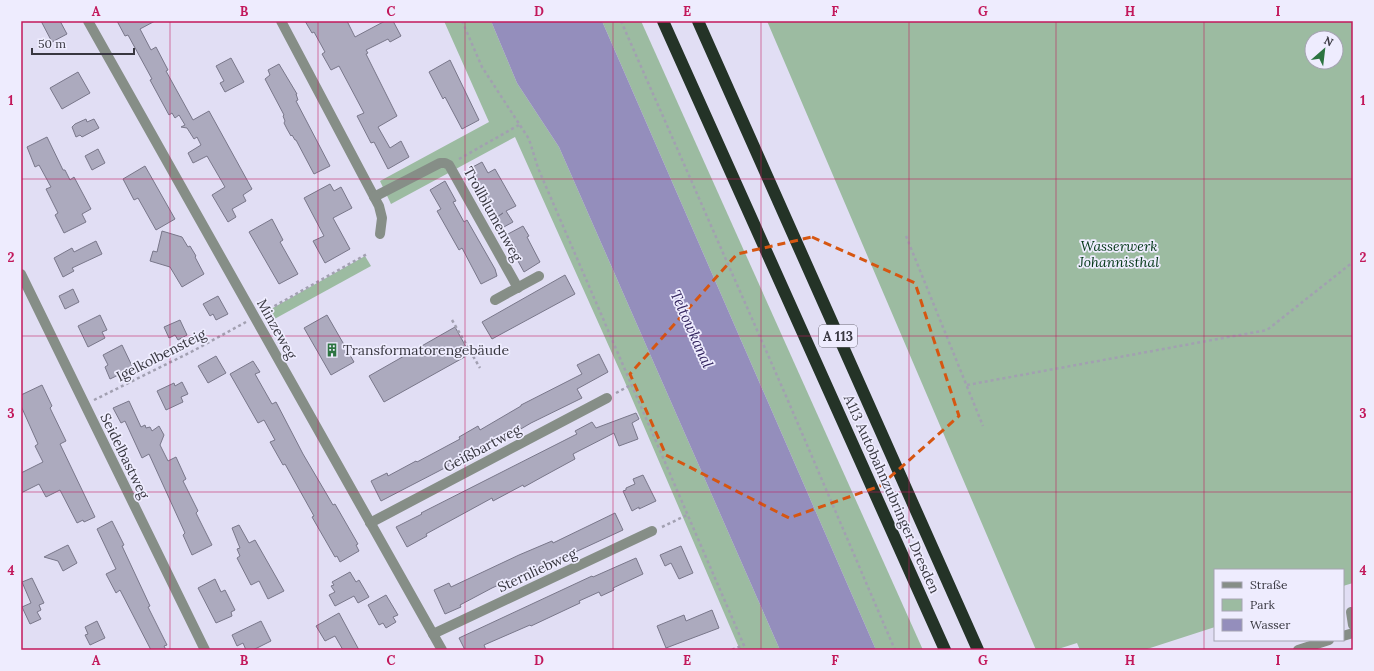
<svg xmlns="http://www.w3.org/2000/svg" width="1374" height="671" font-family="Lora,serif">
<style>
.green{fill:#9cbba1;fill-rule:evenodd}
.water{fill:#948ebc}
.building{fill:#acaabe;stroke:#79778a}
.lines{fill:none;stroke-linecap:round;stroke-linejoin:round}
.path{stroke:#a2a0b1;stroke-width:2.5;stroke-dasharray:3 3;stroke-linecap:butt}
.minor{stroke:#868e87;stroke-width:10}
.highway{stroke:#243327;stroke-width:12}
.marked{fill:none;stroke:#d65611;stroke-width:3;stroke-dasharray:8 5;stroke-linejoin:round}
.grid{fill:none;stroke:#c2185b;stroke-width:1;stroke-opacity:0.55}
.labels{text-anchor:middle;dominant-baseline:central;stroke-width:3.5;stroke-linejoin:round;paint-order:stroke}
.shield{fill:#eeecfe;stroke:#6f6d79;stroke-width:1}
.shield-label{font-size:13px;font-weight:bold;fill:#383740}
.street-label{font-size:14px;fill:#383740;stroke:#eeecfe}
.park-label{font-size:14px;font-style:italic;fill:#033716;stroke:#eeecfe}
.poi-label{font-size:14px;fill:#383740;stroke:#eeecfe;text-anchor:start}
.water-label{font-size:15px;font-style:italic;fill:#33255f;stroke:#eeecfe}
.neatline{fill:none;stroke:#c2185b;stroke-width:1.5}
.grid-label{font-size:13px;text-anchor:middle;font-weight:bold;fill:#c2185b}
</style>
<rect width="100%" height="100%" fill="#e1def4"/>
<g class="green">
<polygon points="444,21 491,21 517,83 559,147 780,650 740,650 624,380 515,137 391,204 380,181 489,122"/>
<polygon points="602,21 641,21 923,650 876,650"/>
<path d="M767 21H1353V583L1343 586V570H1215V627L1144 650H1080L1077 643 1055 650H1036ZM1312 38H1336V62H1312Z"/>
<polygon points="365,256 371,266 269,322 264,313"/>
</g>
<polygon class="water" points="491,21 602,21 876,650 780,650 559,147 517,83"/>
<g class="building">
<polygon points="41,21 60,21 67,34 52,42"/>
<polygon points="117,21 155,21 140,29 151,50 156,47 168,70 166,71 193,120 209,111 252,189 243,195 246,201 232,209 236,217 228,222 212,195 225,187 207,156 193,163 188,153 201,145 197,137 194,139 187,128 181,127 185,125 179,115 175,118 172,113 169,115 150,80 152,79 128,35 125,36"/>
<polygon points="305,21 347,21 355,37 385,21 393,21 401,36 390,42 388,39 366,50 368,53 366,54 397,116 378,127 390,148 401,141 409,157 388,169 374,142 371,143 357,116 364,113 339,66 331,70 322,54 325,52 314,32 312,33"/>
<polygon points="231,58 244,82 225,92 220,83 224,81 216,66"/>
<polygon points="450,60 479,120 462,129 445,97 443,99 429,72"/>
<polygon points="279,64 297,94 296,94 298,100 296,101 330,166 314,174 296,140 295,140 292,135 291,136 287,129 284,123 285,121 283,116 284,115 265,79 270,75 268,70"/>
<polygon points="78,72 90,93 62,109 50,88"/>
<polygon points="86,119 87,122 94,119 99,128 82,137 80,135 76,137 72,127 75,124"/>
<polygon points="47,137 63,170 65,170 70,180 74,177 91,209 82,214 86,222 64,233 55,215 58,213 46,189 51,187 39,165 35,167 27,147"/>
<polygon points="98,149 105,163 92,170 85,156"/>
<polygon points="482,162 488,173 495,169 516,206 506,211 513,222 502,228 496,218 503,213 498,216 477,179 475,180 469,169"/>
<polygon points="145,166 175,219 156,230 138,198 134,200 123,179"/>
<polygon points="445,181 456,201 453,202 464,222 467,220 495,269 497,276 481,284 462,248 459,250 437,211 441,209 430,190"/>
<polygon points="330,184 334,191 341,187 352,208 333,218 350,249 325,263 313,241 324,236 304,198"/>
<polygon points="272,219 283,240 280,242 298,274 279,284 249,232"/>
<polygon points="523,226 529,236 527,237 540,262 524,272 513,252 517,250 508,234"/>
<polygon points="162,231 182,237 188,247 190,246 196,256 195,257 204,274 182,287 170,267 150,261 153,251 157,252"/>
<polygon points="96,241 102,254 72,268 74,271 63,277 54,258 72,248 74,252"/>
<polygon points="565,275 575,294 492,339 482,322"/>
<polygon points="73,289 79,302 65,309 59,296"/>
<polygon points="218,296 228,314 216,320 213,314 210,316 203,304"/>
<polygon points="100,315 107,330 102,332 105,338 88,347 78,326"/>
<polygon points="327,315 354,362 331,375 304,328"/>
<polygon points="180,320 187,335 178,340 175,335 169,338 164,327"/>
<polygon points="455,327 470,354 384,402 369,376"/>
<polygon points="122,345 133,368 110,379 105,367 108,365 103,355"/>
<polygon points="599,354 608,372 577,389 582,398 531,423 502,440 500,437 464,458 381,501 371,481 387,473 388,476 416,461 417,462 460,439 459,437 478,426 480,430 521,406 521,405 582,374 577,365"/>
<polygon points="216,356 226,373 208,383 198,366"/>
<polygon points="253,361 260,372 255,374 272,404 276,402 303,454 333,505 335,504 358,544 356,545 359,551 340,562 337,556 335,557 312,517 314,516 285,464 283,465 270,442 275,440 264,420 258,423 230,374"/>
<polygon points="182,382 188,394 181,397 183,402 166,410 157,391 174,383 175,386"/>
<polygon points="42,385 52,406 50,408 66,441 60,444 95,517 84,522 83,520 77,523 60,490 46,497 39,484 21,493 21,473 43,462 35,446 38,444 21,406 21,395"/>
<polygon points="129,401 141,427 145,425 146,428 150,427 152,431 159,426 164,435 160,445 168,461 176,457 186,479 183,481 198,511 196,513 212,545 192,555 183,535 185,533 149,454 142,458 125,421 121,423 113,408"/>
<polygon points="636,413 639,419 632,423 638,439 619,446 614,433 573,454 575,459 542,477 524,487 523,485 493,501 492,498 426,534 427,536 407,547 396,527 422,514 421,513 577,434 575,431 592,422 596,428"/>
<polygon points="643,475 656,501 639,509 639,507 632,511 623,491 626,490 626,488 635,484 633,479"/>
<polygon points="615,513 623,530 543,567 542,565 492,588 460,605 461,607 445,614 434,590 449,583 451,587 519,555 552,541 553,543"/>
<polygon points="112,521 124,545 122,546 150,606 148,607 167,645 164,646 166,650 151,650 120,590 116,593 106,574 116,569 97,529"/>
<polygon points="239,525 249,543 255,540 284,591 268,599 259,581 251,585 237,558 240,556 237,549 240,548 232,528"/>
<polygon points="68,545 77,563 63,571 58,561 44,557"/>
<polygon points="681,546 693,573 679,579 671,563 665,566 660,555"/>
<polygon points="636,558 643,574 613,588 614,590 601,596 599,592 579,601 580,603 531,626 530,625 484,645 486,650 465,650 459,638 592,576 593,577"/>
<polygon points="350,572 356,582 359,580 369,597 358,603 354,596 335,606 329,595 335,592 331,586 334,585 332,582"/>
<polygon points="32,578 44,603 39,605 41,610 37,612 41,619 30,624 22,607 31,603 22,582"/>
<polygon points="215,579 221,592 225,590 235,610 231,612 232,616 216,623 198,588"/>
<polygon points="386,595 398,615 393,617 396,622 386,628 383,623 379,625 368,605"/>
<polygon points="712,610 719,628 666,648 657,626 684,615 686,621"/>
<polygon points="339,613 359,650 343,650 335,636 325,641 316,626"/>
<polygon points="97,621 105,638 90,645 85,635 88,634 85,627"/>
<polygon points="261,621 271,641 253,650 246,650 243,643 237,646 232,635"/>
</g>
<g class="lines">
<g class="path">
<polyline points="462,21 482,67 529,139 538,168 746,650"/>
<polyline points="621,21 786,396 895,650"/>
<polyline points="459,159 519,125"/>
<polyline points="906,236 983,426"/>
<polyline points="264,312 367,254"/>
<polyline points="452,320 480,368"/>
<polyline points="967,385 1267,330 1353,262"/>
<polyline points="616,393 631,385"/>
<polyline points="94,400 191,352 246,322"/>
<polyline points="662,527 687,515"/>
<polyline points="732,650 743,645"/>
</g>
<g class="minor">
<polyline points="88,21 442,650"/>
<polyline points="281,21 379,206 382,218 380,234"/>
<polyline points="374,197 440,163 445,163 449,165 518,288"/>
<polyline points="21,274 205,650"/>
<polyline points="495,300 539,276"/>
<polyline points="370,523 607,398"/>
<polyline points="1351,612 1353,625"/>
<polyline points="433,634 652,531"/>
<polyline points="1343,636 1353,633"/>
<polyline points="1298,650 1329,640"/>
</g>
<g class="highway">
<polyline points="663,21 945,650"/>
<polyline points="698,21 978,650"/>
</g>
</g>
<path class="marked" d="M812 237 915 283 959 416 880 486 789 518 666 455 630 374 737 254Z"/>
<path class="grid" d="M170 21V650M318 21V650M465 21V650M613 21V650M761 21V650M909 21V650M1056 21V650M1204 21V650M21 179H1353M21 336H1353M21 492H1353"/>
<defs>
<g id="building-bare" transform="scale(1.08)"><path d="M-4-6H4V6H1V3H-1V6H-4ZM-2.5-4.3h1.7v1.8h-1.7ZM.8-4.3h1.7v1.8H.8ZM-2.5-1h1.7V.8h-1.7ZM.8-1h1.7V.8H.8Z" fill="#2c7441" stroke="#eeecfe" stroke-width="2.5" paint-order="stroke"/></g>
</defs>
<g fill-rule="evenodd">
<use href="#building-bare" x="332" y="350"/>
</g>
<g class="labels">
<rect class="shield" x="819" y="325" width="38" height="22" rx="3"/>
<g class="shield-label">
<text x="838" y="336">A 113</text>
</g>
<g class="street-label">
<text transform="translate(493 214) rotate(61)">Trollblumenweg</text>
<text transform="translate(277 329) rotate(61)">Minzeweg</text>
<text transform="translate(161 355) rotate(-27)">Igelkolbensteig</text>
<text transform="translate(482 448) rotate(-28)">Geißbartweg</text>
<text transform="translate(125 456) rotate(64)">Seidelbastweg</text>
<text transform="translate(892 494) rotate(66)">A113 Autobahnzubringer Dresden</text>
<text transform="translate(537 570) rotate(-25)">Sternliebweg</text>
</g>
<g class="park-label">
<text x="1119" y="246">Wasserwerk<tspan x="1119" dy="16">Johannisthal</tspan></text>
</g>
<g class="poi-label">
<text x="343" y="350">Transformatorengebäude</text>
</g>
<g class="water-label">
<text transform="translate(692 329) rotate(66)">Teltowkanal</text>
</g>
</g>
<rect width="1374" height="671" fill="none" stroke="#eeecfe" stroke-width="44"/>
<rect x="1214" y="569" width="130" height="72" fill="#eeecfe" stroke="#a5a4b2"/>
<rect x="1222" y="582" width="20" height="6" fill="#868e87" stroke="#a5a4b2"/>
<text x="1250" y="589" font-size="12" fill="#383740">Straße</text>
<rect x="1222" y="599" width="20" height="12" fill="#9cbba1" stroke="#a5a4b2"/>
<text x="1250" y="609" font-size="12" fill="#383740">Park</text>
<rect x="1222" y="619" width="20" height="12" fill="#948ebc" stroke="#a5a4b2"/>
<text x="1250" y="629" font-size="12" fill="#383740">Wasser</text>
<g transform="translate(1324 50) rotate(28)"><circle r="19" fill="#eeecfe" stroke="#a5a4b2"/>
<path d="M0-3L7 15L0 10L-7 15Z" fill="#2c7441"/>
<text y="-6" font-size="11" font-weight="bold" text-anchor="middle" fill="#383740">N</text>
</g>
<path d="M32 48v6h102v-6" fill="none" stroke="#383740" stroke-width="2"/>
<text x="38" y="48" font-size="12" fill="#383740" stroke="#eeecfe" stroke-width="3" paint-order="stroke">50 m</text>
<rect x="22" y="22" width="1330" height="627" class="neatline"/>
<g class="grid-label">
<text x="96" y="16">A</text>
<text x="244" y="16">B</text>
<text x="391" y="16">C</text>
<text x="539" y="16">D</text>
<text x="687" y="16">E</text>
<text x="835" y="16">F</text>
<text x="983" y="16">G</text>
<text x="1130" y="16">H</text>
<text x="1278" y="16">I</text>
<text x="11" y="105">1</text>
<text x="1363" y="105">1</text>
<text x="11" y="262">2</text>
<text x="1363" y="262">2</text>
<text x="11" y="418">3</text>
<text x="1363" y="418">3</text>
<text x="11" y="575">4</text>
<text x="1363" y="575">4</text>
<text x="96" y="665">A</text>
<text x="244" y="665">B</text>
<text x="391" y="665">C</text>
<text x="539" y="665">D</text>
<text x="687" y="665">E</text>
<text x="835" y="665">F</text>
<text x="983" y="665">G</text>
<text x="1130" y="665">H</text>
<text x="1278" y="665">I</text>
</g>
</svg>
